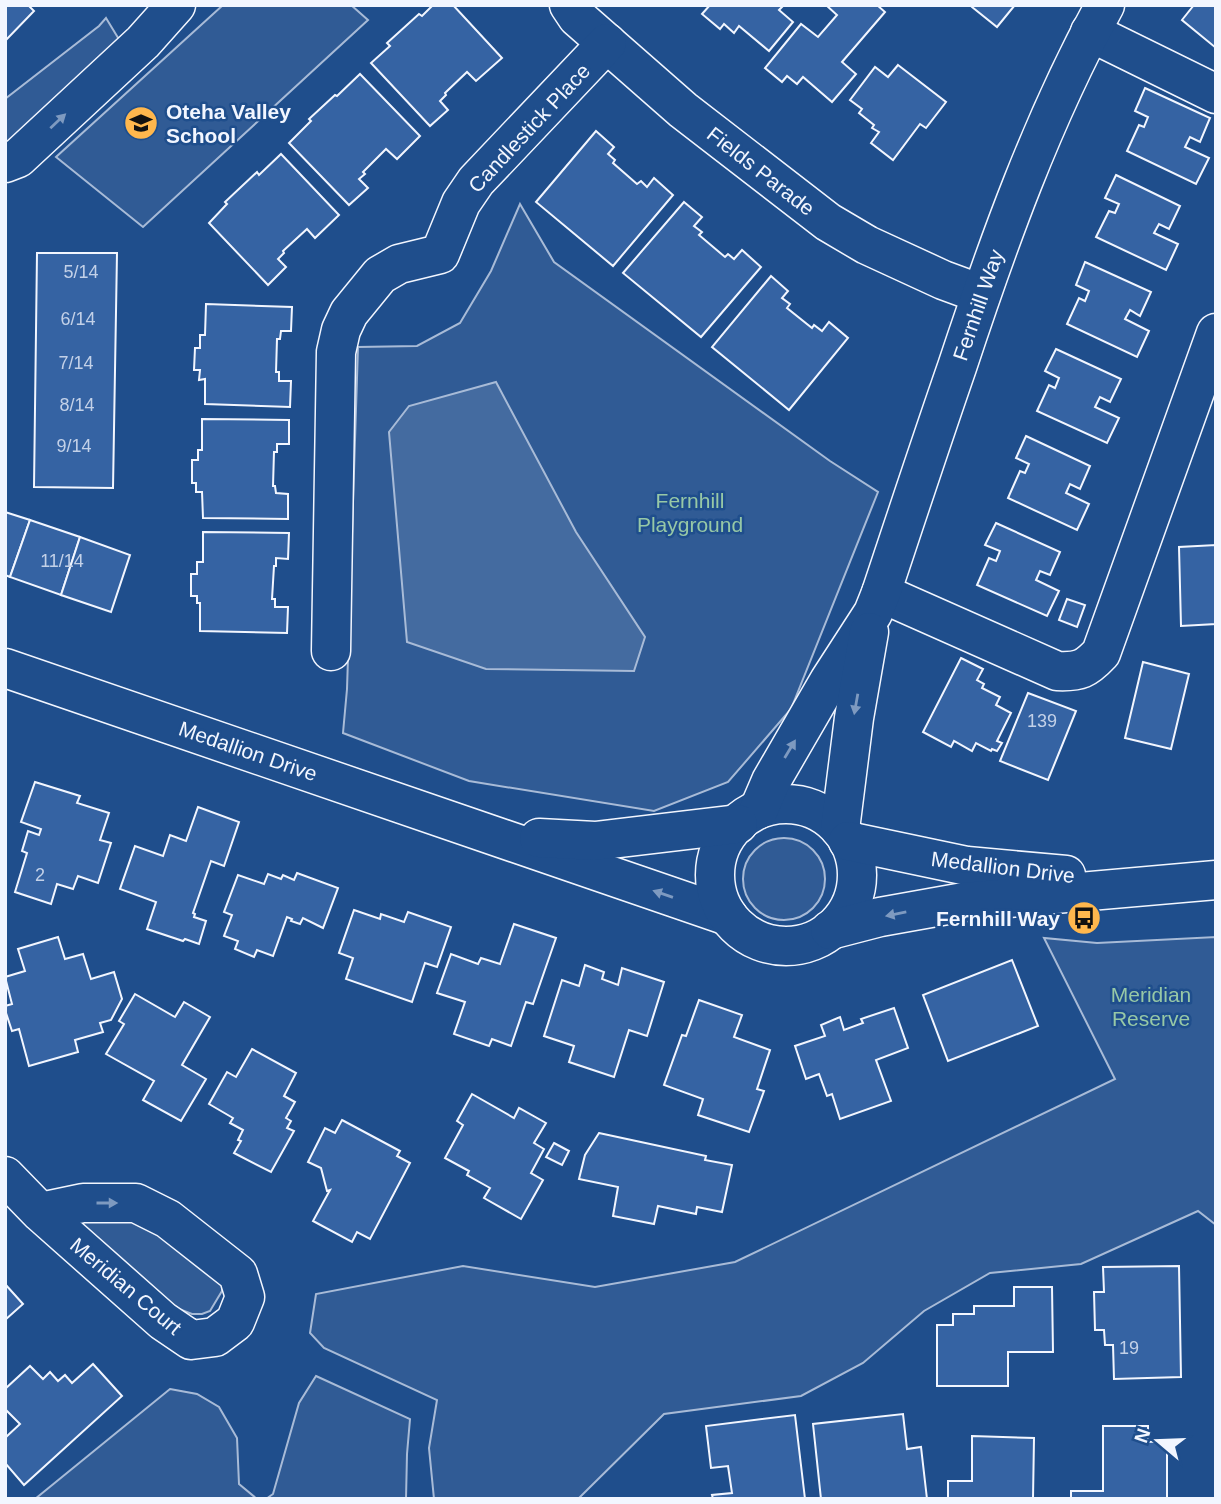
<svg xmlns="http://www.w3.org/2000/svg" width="1221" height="1504" font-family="Helvetica,sans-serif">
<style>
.built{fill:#305b95;stroke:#a8bbd7;stroke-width:2}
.water{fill:#446ba0;stroke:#a8bbd7;stroke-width:2}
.building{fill:#3563a3;stroke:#f2f6ff;stroke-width:2}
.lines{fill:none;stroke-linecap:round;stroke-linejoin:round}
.minor-casing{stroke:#f2f6ff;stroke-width:41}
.minor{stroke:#1f4e8c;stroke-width:38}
.oneway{fill:#7e9ac0}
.labels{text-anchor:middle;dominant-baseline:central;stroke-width:5;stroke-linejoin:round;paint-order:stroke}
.number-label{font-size:18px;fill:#c3d1e8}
.poi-label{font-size:21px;font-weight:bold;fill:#f2f6ff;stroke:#1f4e8c;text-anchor:start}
.street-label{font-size:21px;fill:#f2f6ff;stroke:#1f4e8c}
.park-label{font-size:21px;fill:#97c8a6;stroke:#1f4e8c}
</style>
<rect width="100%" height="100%" fill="#1f4e8c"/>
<g class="built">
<polygon points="223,5 351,5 368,20 143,227 56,157"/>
<polygon points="106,18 120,41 5,146 5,99 99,26"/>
<polygon points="520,204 554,262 830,461 878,492 791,709 728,782 654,811 469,781 343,733 347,689 358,347 417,346 460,323 491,271"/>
<circle cx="784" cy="879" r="41"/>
<polygon points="1216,937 1216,1225 1198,1211 1081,1264 990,1273 924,1311 863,1363 801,1396 664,1414 578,1499 434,1499 429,1448 437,1400 324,1348 310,1333 316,1294 463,1266 595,1287 735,1262 1115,1079 1044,938 1097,943"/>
<polygon points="80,1215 134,1215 222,1282 222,1291 210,1311 202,1314 192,1314 179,1309 83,1236"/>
<polygon points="316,1376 410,1419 407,1454 406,1499 266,1499 273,1494 299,1403"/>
<polygon points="170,1389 197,1394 219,1407 237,1438 239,1484 257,1499 35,1499"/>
</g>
<polygon class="water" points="496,382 576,532 645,637 634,671 486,669 407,642 389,432 409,406"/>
<g class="building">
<polygon points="5,5 28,5 34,11 5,41"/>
<polygon points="433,5 453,5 502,58 476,81 467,72 445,93 446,95 440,101 448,110 430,126 371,63 390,46 387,43 419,14 422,16"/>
<polygon points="710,5 784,5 779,10 793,22 769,51 739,26 734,33 724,24 720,29 702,14"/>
<polygon points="826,5 877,5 885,12 842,62 856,74 832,102 803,77 797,84 787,76 782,82 765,68 801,24 818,37 837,15"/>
<polygon points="973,5 1015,5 997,27 972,7"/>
<polygon points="1194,5 1216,5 1216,48 1182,20"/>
<polygon points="898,65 946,102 926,128 920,124 893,160 871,143 879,132 872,128 874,125 859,113 862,109 850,100 875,67 888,77"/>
<polygon points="360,74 420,136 397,159 386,149 363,172 365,174 359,179 368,188 349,205 289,143 311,121 309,119 335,95 337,96"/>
<polygon points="1145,88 1210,118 1200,142 1190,137 1185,147 1209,158 1196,184 1127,151 1139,125 1144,127 1148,117 1135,111"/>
<polygon points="596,131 614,147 608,154 615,160 613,163 637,184 641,181 647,187 654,178 673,195 613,266 536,202"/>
<polygon points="281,154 339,215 315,238 307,229 283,251 284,253 278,259 286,267 268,285 209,223 227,204 225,202 257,172 259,175"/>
<polygon points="1116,175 1180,206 1169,229 1159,224 1154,233 1178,244 1166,270 1096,237 1109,211 1115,213 1119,204 1105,198"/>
<polygon points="684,202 702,217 694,226 702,232 699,235 725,257 728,254 734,259 742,250 761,267 701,337 623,273"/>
<polygon points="37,253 117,253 113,488 34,487"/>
<polygon points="1085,262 1151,292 1140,316 1130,310 1125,319 1149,331 1137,357 1067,324 1079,298 1085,301 1089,291 1076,285"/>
<polygon points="771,276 788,291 782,298 790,304 787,308 812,328 814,325 822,331 829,322 848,338 789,410 712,347"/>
<polygon points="206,304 292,307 291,331 281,331 280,339 277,339 276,372 279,372 279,381 291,381 290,407 205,404 205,379 199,380 200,370 194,370 195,348 200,348 200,335 205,335"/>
<polygon points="1056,349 1121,379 1110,402 1100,397 1095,407 1119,418 1107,443 1037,411 1049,385 1055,388 1059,378 1045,371"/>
<polygon points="202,419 289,420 289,444 277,444 277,452 274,452 273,486 275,486 276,493 288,494 288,519 203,518 202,492 196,492 196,483 192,483 192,460 198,460 198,450 202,450"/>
<polygon points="1026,436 1090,466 1080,489 1070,484 1066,493 1089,504 1077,530 1008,498 1020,471 1025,473 1029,464 1016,458"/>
<polygon points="5,512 30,520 10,577 5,575"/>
<polygon points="30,520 80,537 61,595 10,577"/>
<polygon points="996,523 1060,552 1050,575 1040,571 1036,580 1059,591 1047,616 977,585 989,558 996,561 1000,551 985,545"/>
<polygon points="203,532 289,533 288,559 276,558 276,566 274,566 272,599 275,599 275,607 288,607 287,633 200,631 200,603 197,603 197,596 191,596 191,574 197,574 197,562 203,562"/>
<polygon points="80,537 130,555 111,612 61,595"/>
<polygon points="1216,545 1216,624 1181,626 1179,547"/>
<polygon points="1067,599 1085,605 1077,627 1059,620"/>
<polygon points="961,658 983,669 977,680 984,684 982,688 1000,697 996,705 1011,713 997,741 1002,743 997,751 992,749 991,751 976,743 972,751 954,741 951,747 923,732"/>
<polygon points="1143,662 1189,674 1171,749 1125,738"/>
<polygon points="1028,693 1076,711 1048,780 1000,761"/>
<polygon points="35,782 80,796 77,803 109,813 100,840 111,843 98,883 78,876 73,889 57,884 51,904 15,892 27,853 22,851 28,831 39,835 41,829 21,822"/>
<polygon points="198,807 239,822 224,866 211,861 193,913 195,914 194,917 206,921 199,944 185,939 183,941 147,929 156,902 120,889 135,846 163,856 170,835 186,841"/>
<polygon points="297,873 338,888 323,928 303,918 300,924 291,921 292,919 287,917 273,956 257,950 254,957 235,949 238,941 224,936 232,915 224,912 238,875 264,884 268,874 281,879 283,875 294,880"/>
<polygon points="354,910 380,919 381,914 404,922 408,912 451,927 437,967 425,963 412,1002 346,979 353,958 339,953"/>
<polygon points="514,924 556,938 533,1004 526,1002 511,1046 492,1039 489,1046 454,1034 465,1002 437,993 451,954 478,964 481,958 500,964"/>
<polygon points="58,937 65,959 83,954 91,979 114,972 122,999 111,1020 100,1023 103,1032 75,1040 78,1052 29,1066 19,1029 12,1031 5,1010 5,1006 12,1004 5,977 25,971 18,949"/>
<polygon points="1012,960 1038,1026 948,1061 923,995"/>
<polygon points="585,965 604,972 602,979 618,985 622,968 664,982 647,1036 629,1030 614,1077 569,1062 574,1046 544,1036 562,980 579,986"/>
<polygon points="135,994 175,1017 184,1002 210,1017 182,1065 206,1079 181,1121 143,1100 154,1081 106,1054 124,1024 119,1021"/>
<polygon points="699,1000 742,1015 734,1037 770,1050 757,1089 764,1091 749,1132 698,1115 703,1099 664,1085 682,1035 686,1036"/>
<polygon points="894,1008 908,1048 876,1060 891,1101 840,1119 832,1094 827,1096 819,1074 806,1079 795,1046 825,1036 821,1025 840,1017 844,1030 863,1023 861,1019"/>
<polygon points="252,1049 296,1073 284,1096 295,1102 286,1118 291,1121 287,1128 294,1131 271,1172 234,1153 241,1141 238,1140 243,1130 230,1123 233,1118 209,1104 227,1072 236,1077"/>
<polygon points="472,1094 514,1118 519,1108 546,1123 534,1143 544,1149 531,1173 543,1180 521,1219 484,1198 490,1188 467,1175 469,1171 445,1158 463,1125 457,1121"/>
<polygon points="342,1120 400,1151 397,1156 410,1163 370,1239 357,1232 352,1242 313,1221 330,1190 327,1191 321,1168 308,1162 325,1128 335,1133"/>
<polygon points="599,1133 706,1156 705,1160 732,1165 722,1212 697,1207 696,1214 658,1206 654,1224 613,1216 618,1187 579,1179 585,1155"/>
<polygon points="554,1143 569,1151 562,1165 546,1157"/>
<polygon points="1179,1266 1181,1377 1114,1379 1113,1345 1105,1345 1104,1330 1095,1330 1094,1292 1104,1292 1103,1267"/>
<polygon points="5,1284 23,1304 5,1320"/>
<polygon points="1014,1287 1052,1287 1053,1352 1008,1352 1008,1386 937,1386 937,1325 953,1325 953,1314 974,1314 974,1306 1014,1306"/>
<polygon points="93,1364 122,1396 24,1485 5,1463 5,1438 20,1424 5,1409 5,1389 30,1366 43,1379 50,1372 58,1381 65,1375 72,1383"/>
<polygon points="903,1414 907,1449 921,1447 927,1499 821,1499 813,1424"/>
<polygon points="795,1415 805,1499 713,1499 712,1495 732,1493 728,1466 711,1468 706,1426"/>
<polygon points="1103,1426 1148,1426 1148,1442 1167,1441 1167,1499 1071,1499 1071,1491 1103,1491"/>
<polygon points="972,1436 1034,1438 1033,1499 948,1499 948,1481 972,1481"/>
</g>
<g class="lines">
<g class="minor-casing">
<g id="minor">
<polyline points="569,5 577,17 683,110 828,222 867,245 943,280 981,294"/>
<polyline points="1090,32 1216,94"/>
<polyline points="5,163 18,158 143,42 176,5"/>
<path d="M881 593 1057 671C1080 672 1086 669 1101 653L1216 333"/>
<polyline points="331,651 336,352 341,330 349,313 380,275 399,264 440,254 461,203 476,181 607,43"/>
<polyline points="5,668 728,916"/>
<circle cx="786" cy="875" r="71"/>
<path d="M759 809 771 781 829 681 873 613 881 593C906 518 931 442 957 367 998 243 1042 120 1105 5"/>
<polyline points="840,829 854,718 869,632"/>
<polyline points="539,838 595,841 738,824"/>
<polyline points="848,841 967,866 1066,875"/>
<polyline points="830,930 880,917 964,902 1216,880"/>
<polyline points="5,1176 40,1212 163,1321 191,1340 215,1337 235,1322 245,1297 238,1274 168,1219 136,1203 83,1203 40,1212"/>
</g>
</g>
<use href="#minor" class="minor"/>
</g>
<defs><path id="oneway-solid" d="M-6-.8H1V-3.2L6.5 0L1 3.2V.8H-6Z" transform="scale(1.75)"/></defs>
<g class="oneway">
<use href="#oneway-solid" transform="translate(58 121) rotate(-43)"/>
<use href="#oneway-solid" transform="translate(856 704) rotate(100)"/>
<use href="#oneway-solid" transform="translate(790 749) rotate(-59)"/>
<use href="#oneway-solid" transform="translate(663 894) rotate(-161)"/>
<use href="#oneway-solid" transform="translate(896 914) rotate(169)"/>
<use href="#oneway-solid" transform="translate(107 1203)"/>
</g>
<defs>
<g id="school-disc" transform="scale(1.75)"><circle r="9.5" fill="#ffb74d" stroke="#1f4e8c"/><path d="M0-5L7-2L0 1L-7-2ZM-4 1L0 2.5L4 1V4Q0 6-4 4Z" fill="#111"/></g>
<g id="bus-disc" transform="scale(1.75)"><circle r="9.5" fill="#ffb74d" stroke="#1f4e8c"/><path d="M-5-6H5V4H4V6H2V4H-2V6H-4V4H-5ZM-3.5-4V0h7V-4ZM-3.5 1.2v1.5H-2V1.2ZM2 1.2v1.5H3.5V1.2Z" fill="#111"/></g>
</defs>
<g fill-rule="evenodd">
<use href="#school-disc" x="141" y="123"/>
<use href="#bus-disc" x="1084" y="918"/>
</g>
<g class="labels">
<g class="number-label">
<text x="81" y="272">5/14</text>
<text x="78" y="319">6/14</text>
<text x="76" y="363">7/14</text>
<text x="77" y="405">8/14</text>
<text x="74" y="446">9/14</text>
<text x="62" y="561">11/14</text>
<text x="1042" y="721">139</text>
<text x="40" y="875">2</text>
<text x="1129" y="1348">19</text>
</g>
<g class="poi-label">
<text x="166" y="111">Oteha Valley<tspan x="166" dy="24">School</tspan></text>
<text x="1060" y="918" text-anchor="end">Fernhill Way</text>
</g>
<g class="street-label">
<text transform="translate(529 128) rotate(-47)">Candlestick Place</text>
<text transform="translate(761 171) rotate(38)">Fields Parade</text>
<text transform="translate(978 305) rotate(-71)">Fernhill Way</text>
<text transform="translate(248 751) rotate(19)">Medallion Drive</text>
<text transform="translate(1003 867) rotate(7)">Medallion Drive</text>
<text transform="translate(126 1286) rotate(40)">Meridian Court</text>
</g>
<g class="park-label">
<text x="690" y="500">Fernhill<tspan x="690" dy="24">Playground</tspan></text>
<text x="1151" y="994">Meridian<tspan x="1151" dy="24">Reserve</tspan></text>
</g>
</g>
<rect width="1221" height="1504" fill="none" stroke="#f2f6ff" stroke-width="14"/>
<g transform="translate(1158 1441) rotate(289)" stroke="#1f4e8c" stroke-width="5" paint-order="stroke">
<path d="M0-5L12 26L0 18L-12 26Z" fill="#f2f6ff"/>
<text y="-10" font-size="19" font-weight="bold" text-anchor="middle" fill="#f2f6ff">N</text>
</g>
</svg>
